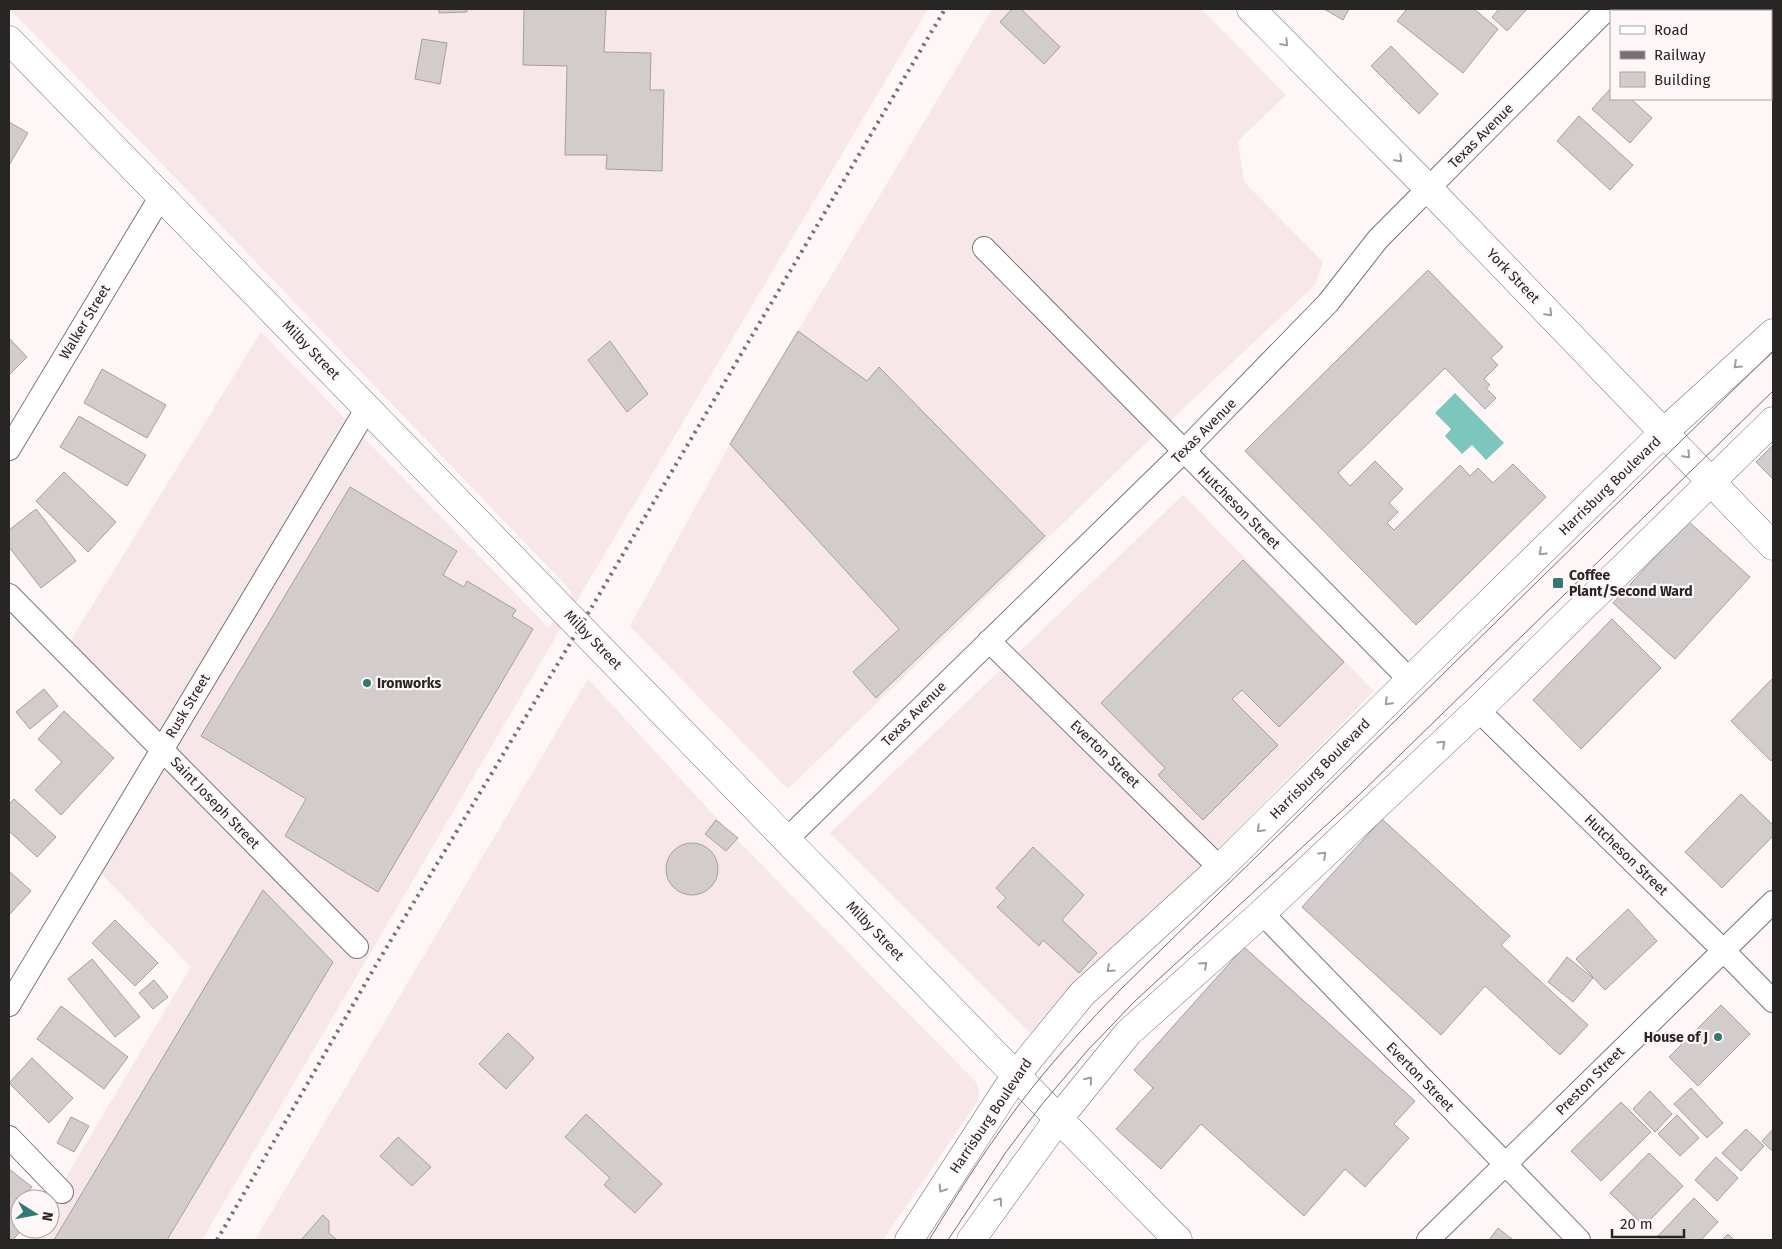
<svg xmlns="http://www.w3.org/2000/svg" width="1782" height="1249" font-family="'Fira Sans',sans-serif">
<style>
.built{fill:#f7e7e8}
.water{fill:#7dc6be}
.building{fill:#d2cccc;stroke:#a59f9f}
.lines{fill:none;stroke-linecap:round;stroke-linejoin:round}
.minor-casing{stroke:#7a7475;stroke-width:24}
.tertiary-casing{stroke:#7a7475;stroke-width:29}
.secondary-casing{stroke:#7a7475;stroke-width:29}
.minor{stroke:#fff;stroke-width:22}
.tertiary{stroke:#fff;stroke-width:28}
.secondary{stroke:#fff;stroke-width:28}
.tram{stroke:#757071;stroke-width:1}
.rail{stroke:#757071;stroke-width:4;stroke-dasharray:2.5 5;stroke-linecap:butt}
.oneway{stroke:#9e9d9d}
.poi-dot{fill:#317972;stroke:#fef6f7;stroke-width:2}
.labels{text-anchor:middle;dominant-baseline:central;stroke-width:4.5;stroke-linejoin:round;paint-order:stroke}
.street-label{font-size:14px;fill:#282525;stroke:#fef6f7}
.poi-label{font-size:14px;font-weight:bold;fill:#282525;stroke:#fef6f7;text-anchor:start}
</style>
<rect width="100%" height="100%" fill="#fef6f7"/>
<g class="built">
<polygon points="9,9 928,9 575,604 202,1240 29,1240 35,1229 50,1229 50,1204 191,967 99,871 175,750 69,643 261,332 549,628 572,592 142,143"/>
<polygon points="992,9 1201,9 1286,95 1238,141 1244,182 1323,262 1315,285 1140,449 788,789 630,626 730,444"/>
<polygon points="1183,495 1374,691 1033,1036 830,833"/>
<polygon points="588,679 738,841 967,1073 976,1082 978,1088 979,1095 977,1102 883,1240 255,1240"/>
</g>
<polygon class="water" points="1455,393 1504,443 1486,460 1472,445 1462,454 1445,436 1451,429 1435,413"/>
<g class="building">
<polygon points="439,9 467,9 467,12 439,13"/>
<polygon points="524,9 606,9 604,52 651,53 650,90 664,90 662,171 606,169 607,155 565,155 567,66 523,65"/>
<polygon points="1012,9 1021,9 1060,47 1044,64 1000,22"/>
<polygon points="1324,9 1349,9 1343,20"/>
<polygon points="1407,9 1474,9 1498,29 1463,73 1397,21"/>
<polygon points="1499,9 1527,9 1507,31 1492,17"/>
<polygon points="422,39 447,43 440,84 415,79"/>
<polygon points="1391,46 1438,94 1419,114 1371,66"/>
<polygon points="1611,88 1611,99 1631,99 1652,118 1630,143 1592,109"/>
<polygon points="1579,116 1633,165 1610,190 1557,141"/>
<polygon points="9,122 28,133 9,165"/>
<polygon points="1428,270 1503,347 1491,358 1498,365 1484,379 1490,385 1486,388 1496,398 1485,409 1445,368 1338,473 1350,486 1375,461 1403,489 1389,503 1398,512 1387,523 1394,530 1460,465 1470,476 1478,468 1493,483 1513,464 1546,497 1416,625 1245,451"/>
<polygon points="798,331 867,381 879,367 1045,536 876,698 853,672 899,629 730,444"/>
<polygon points="9,338 27,357 9,375"/>
<polygon points="610,341 648,394 627,412 588,360"/>
<polygon points="102,369 166,405 147,438 84,403"/>
<polygon points="79,416 146,455 127,486 60,447"/>
<polygon points="1773,445 1773,479 1756,462"/>
<polygon points="64,472 116,522 88,552 36,501"/>
<polygon points="350,487 457,551 443,575 464,587 467,581 516,610 512,616 533,629 378,892 285,836 306,799 201,736"/>
<polygon points="36,509 76,561 41,588 9,547 9,530"/>
<polygon points="1688,521 1750,577 1675,659 1613,603"/>
<polygon points="1243,560 1344,662 1279,727 1242,690 1232,699 1278,745 1203,820 1158,775 1165,768 1101,703"/>
<polygon points="1612,619 1661,668 1581,749 1533,700"/>
<polygon points="1773,678 1773,758 1771,761 1731,721"/>
<polygon points="44,689 58,706 30,729 16,712"/>
<polygon points="64,711 114,758 61,815 35,790 62,762 38,739"/>
<polygon points="1741,794 1773,825 1773,836 1722,888 1685,852"/>
<polygon points="14,799 56,837 37,857 9,831 9,804"/>
<polygon points="1382,819 1510,936 1501,945 1588,1025 1560,1055 1485,986 1441,1035 1302,907"/>
<polygon points="716,820 738,838 726,851 705,834"/>
<circle cx="692" cy="869" r="26"/>
<polygon points="1033,847 1084,895 1062,920 1097,953 1079,973 1043,940 1039,946 997,907 1006,898 996,888"/>
<polygon points="9,871 31,891 9,915"/>
<polygon points="263,890 333,962 167,1240 54,1240"/>
<polygon points="1628,909 1657,941 1605,990 1576,959"/>
<polygon points="115,920 158,963 135,986 92,943"/>
<polygon points="1244,947 1415,1101 1394,1124 1409,1138 1365,1187 1345,1169 1304,1216 1201,1124 1161,1169 1116,1129 1153,1088 1134,1070"/>
<polygon points="1567,957 1593,978 1573,1002 1548,982"/>
<polygon points="92,959 140,1017 115,1037 68,979"/>
<polygon points="154,980 168,997 153,1009 139,993"/>
<polygon points="1721,1005 1750,1034 1698,1086 1669,1057"/>
<polygon points="61,1006 128,1057 104,1089 37,1039"/>
<polygon points="508,1033 534,1058 506,1089 479,1064"/>
<polygon points="32,1058 73,1098 49,1123 9,1083"/>
<polygon points="1691,1088 1723,1123 1707,1138 1674,1104"/>
<polygon points="1650,1091 1672,1114 1655,1132 1633,1109"/>
<polygon points="1621,1102 1651,1132 1601,1181 1571,1151"/>
<polygon points="586,1114 662,1184 635,1213 604,1185 610,1178 565,1137"/>
<polygon points="1677,1115 1699,1138 1680,1156 1658,1134"/>
<polygon points="71,1117 89,1126 74,1152 57,1143"/>
<polygon points="1746,1129 1764,1146 1741,1171 1722,1153"/>
<polygon points="1773,1129 1773,1152 1762,1141"/>
<polygon points="398,1137 431,1167 412,1186 380,1156"/>
<polygon points="1649,1153 1683,1186 1644,1226 1610,1193"/>
<polygon points="1716,1157 1738,1178 1717,1201 1695,1180"/>
<polygon points="9,1169 32,1187 22,1199 20,1199 20,1229 22,1229 13,1240 9,1240"/>
<polygon points="1694,1198 1718,1222 1701,1240 1662,1240 1658,1236"/>
<polygon points="323,1215 329,1221 329,1233 337,1240 301,1240"/>
<polygon points="1498,1228 1513,1240 1489,1240"/>
<polygon points="1728,1234 1734,1240 1722,1240"/>
</g>
<g class="lines">
<g class="minor-casing">
<g id="minor">
<polyline points="984,248 1410,680"/>
<polyline points="9,449 161,196"/>
<polyline points="9,595 357,947"/>
<polyline points="989,641 1220,868"/>
<polyline points="1478,710 1723,950 1773,1001"/>
<polyline points="787,839 1183,452 1328,303 1378,239 1607,9"/>
<polyline points="1262,913 1579,1240"/>
<polyline points="9,1005 367,408"/>
<polyline points="9,1137 62,1192"/>
<polyline points="1428,1240 1773,902"/>
</g>
</g>
<g class="tertiary-casing">
<polyline id="tertiary" points="9,40 992,1051 1178,1240"/>
</g>
<g class="secondary-casing">
<g id="secondary">
<polyline points="1251,9 1428,188 1773,546"/>
<polyline points="1771,21 1773,24"/>
<polyline points="909,1240 1016,1075 1082,994 1220,868 1410,680 1664,432 1773,333"/>
<polyline points="971,1240 1059,1118 1128,1033 1262,913 1478,710 1773,421"/>
</g>
</g>
<use href="#minor" class="minor"/>
<use href="#tertiary" class="tertiary"/>
<use href="#secondary" class="secondary"/>
<g class="tram">
<path d="M929 1240C961 1188 994 1136 1032 1088 1059 1054 1089 1022 1119 991L1773 351"/>
<polyline points="948,1240 1006,1152 1043,1103 1087,1051 1135,1001 1359,795 1773,391"/>
</g>
<polyline class="rail" points="217,1240 376,965 580,627 945,9"/>
</g>
<defs><path id="oneway-chevron" d="M-2-3.5L2.5 0L-2 3.5" fill="none" stroke-width="1.6" stroke-linecap="round" stroke-linejoin="round" transform="scale(1.25)"/></defs>
<g class="oneway">
<use href="#oneway-chevron" transform="translate(1285 43) rotate(45)"/>
<use href="#oneway-chevron" transform="translate(1399 159) rotate(45)"/>
<use href="#oneway-chevron" transform="translate(1549 313) rotate(46)"/>
<use href="#oneway-chevron" transform="translate(1737 365) rotate(137)"/>
<use href="#oneway-chevron" transform="translate(1687 455) rotate(46)"/>
<use href="#oneway-chevron" transform="translate(1542 552) rotate(136)"/>
<use href="#oneway-chevron" transform="translate(1388 702) rotate(135)"/>
<use href="#oneway-chevron" transform="translate(1442 744) rotate(-43)"/>
<use href="#oneway-chevron" transform="translate(1260 829) rotate(135)"/>
<use href="#oneway-chevron" transform="translate(1323 855) rotate(-43)"/>
<use href="#oneway-chevron" transform="translate(1204 965) rotate(-42)"/>
<use href="#oneway-chevron" transform="translate(1110 969) rotate(138)"/>
<use href="#oneway-chevron" transform="translate(1089 1080) rotate(-51)"/>
<use href="#oneway-chevron" transform="translate(942 1189) rotate(123)"/>
<use href="#oneway-chevron" transform="translate(999 1201) rotate(-53)"/>
</g>
<g class="poi-dot">
<rect x="1552" y="577" width="12" height="12" rx="2.5"/>
<circle cx="367" cy="683" r="5"/>
<circle cx="1718" cy="1037" r="5"/>
</g>
<g class="labels">
<g class="street-label">
<text transform="translate(1481 136) rotate(-45)">Texas Avenue</text>
<text transform="translate(1513 276) rotate(46)">York Street</text>
<text transform="translate(85 322) rotate(-59)">Walker Street</text>
<text transform="translate(311 350) rotate(46)">Milby Street</text>
<text transform="translate(1204 431) rotate(-45)">Texas Avenue</text>
<text transform="translate(1610 486) rotate(-44)">Harrisburg Boulevard</text>
<text transform="translate(1239 508) rotate(45)">Hutcheson Street</text>
<text transform="translate(593 640) rotate(46)">Milby Street</text>
<text transform="translate(188 706) rotate(-59)">Rusk Street</text>
<text transform="translate(914 714) rotate(-45)">Texas Avenue</text>
<text transform="translate(1105 754) rotate(44)">Everton Street</text>
<text transform="translate(1320 769) rotate(-45)">Harrisburg Boulevard</text>
<text transform="translate(215 803) rotate(46)">Saint Joseph Street</text>
<text transform="translate(1626 855) rotate(44)">Hutcheson Street</text>
<text transform="translate(875 931) rotate(46)">Milby Street</text>
<text transform="translate(1420 1077) rotate(46)">Everton Street</text>
<text transform="translate(1590 1081) rotate(-45)">Preston Street</text>
<text transform="translate(991 1116) rotate(-56)">Harrisburg Boulevard</text>
</g>
<g class="poi-label">
<text x="1569" y="575">Coffee<tspan x="1569" dy="16">Plant/Second Ward</tspan></text>
<text x="377" y="683">Ironworks</text>
<text x="1708" y="1037" text-anchor="end">House of J</text>
</g>
</g>
<rect width="1782" height="1249" fill="none" stroke="#282525" stroke-width="20"/>
<rect x="1610" y="10" width="162" height="90" fill="#fef6f7" stroke="#a8a2a3"/>
<rect x="1620" y="26" width="25" height="8" fill="#ffffff" stroke="#a8a2a3"/>
<text x="1654" y="35" font-size="15" fill="#282525">Road</text>
<rect x="1620" y="51" width="25" height="8" fill="#757071" stroke="#a8a2a3"/>
<text x="1654" y="60" font-size="15" fill="#282525">Railway</text>
<rect x="1620" y="72" width="25" height="15" fill="#d2cccc" stroke="#a8a2a3"/>
<text x="1654" y="85" font-size="15" fill="#282525">Building</text>
<g transform="translate(35 1214) rotate(101)"><circle r="24" fill="#fef6f7" stroke="#a8a2a3"/>
<path d="M0-4L9 19L0 12L-9 19Z" fill="#317972"/>
<text y="-8" font-size="14" font-weight="bold" text-anchor="middle" fill="#282525">N</text>
</g>
<path d="M1612 1229v8h72v-8" fill="none" stroke="#282525" stroke-width="2.5"/>
<text x="1620" y="1229" font-size="15" fill="#282525" stroke="#fef6f7" stroke-width="4" paint-order="stroke">20 m</text>
</svg>
